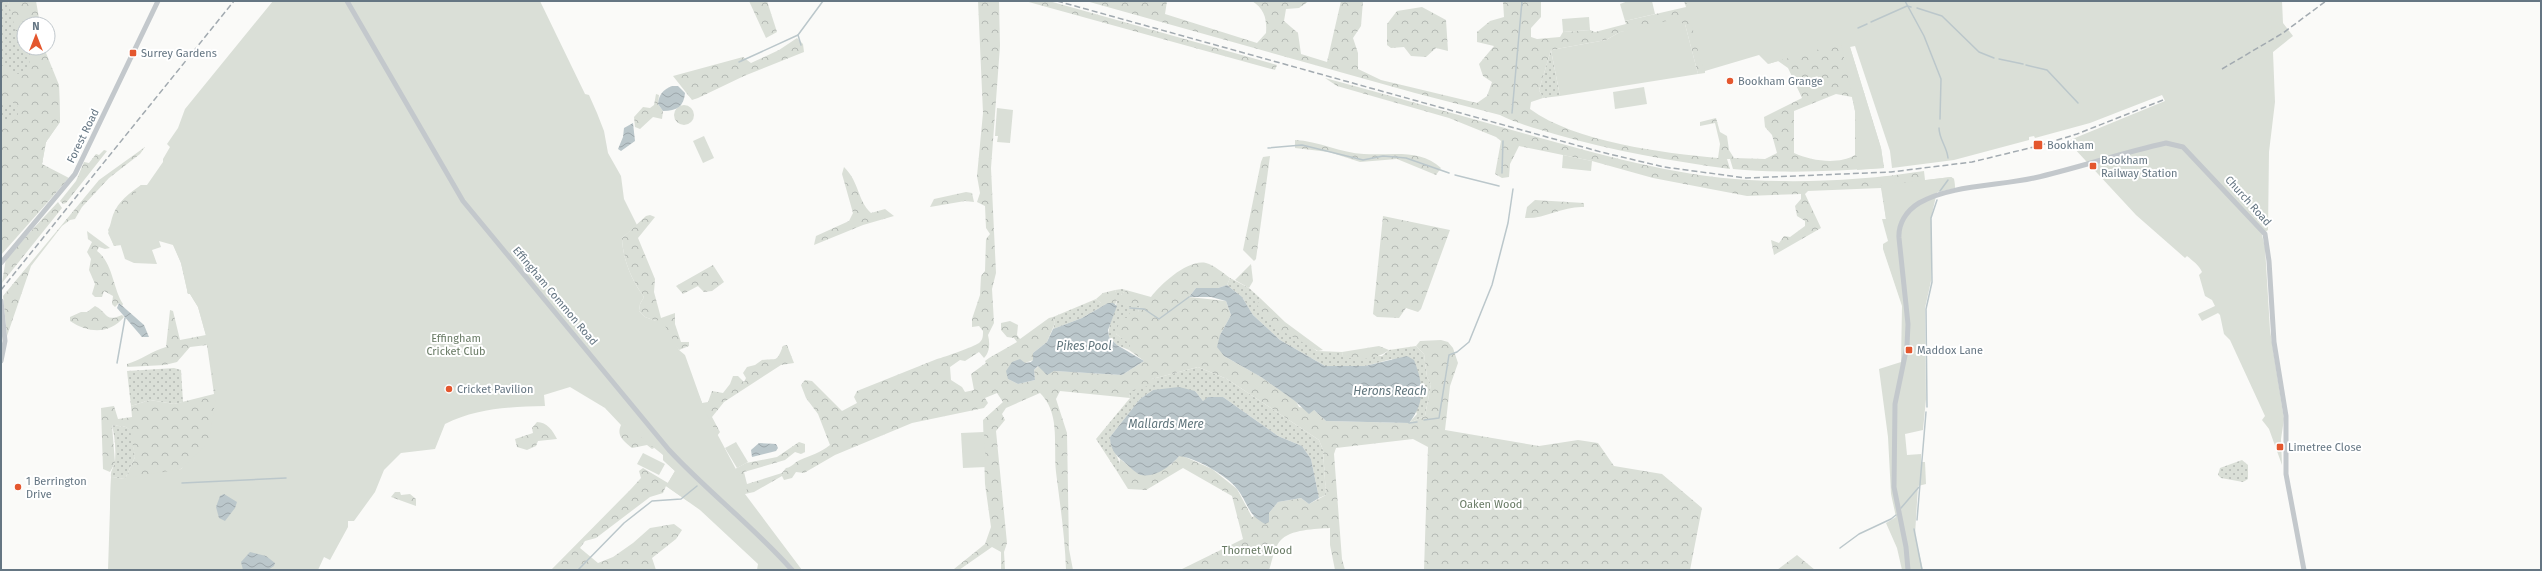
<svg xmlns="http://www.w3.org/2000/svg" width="2542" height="571" font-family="'Fira Sans',sans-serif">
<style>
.grass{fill:url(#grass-dots)}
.forest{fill:url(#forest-crowns);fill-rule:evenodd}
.green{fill:#dadfd7}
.water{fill:url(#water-waves)}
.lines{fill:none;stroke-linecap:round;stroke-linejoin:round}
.stream{stroke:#bbc7cb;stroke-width:1.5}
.minor{stroke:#c3c8cc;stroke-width:5}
.rail{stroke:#a2aab0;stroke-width:1.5;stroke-dasharray:6 3;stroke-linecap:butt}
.poi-dot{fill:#e4572e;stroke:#fff;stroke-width:1.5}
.labels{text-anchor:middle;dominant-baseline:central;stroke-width:4;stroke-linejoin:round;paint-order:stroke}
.poi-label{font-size:11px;fill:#657683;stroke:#fff;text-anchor:start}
.street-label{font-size:11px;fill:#657683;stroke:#fff}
.park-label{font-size:11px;fill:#687a64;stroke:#fff}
.water-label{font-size:12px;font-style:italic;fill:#60757c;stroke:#fff}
</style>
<defs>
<pattern id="grass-dots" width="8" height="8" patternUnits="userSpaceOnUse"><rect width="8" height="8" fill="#dadfd7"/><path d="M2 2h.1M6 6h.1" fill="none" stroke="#b4b9b4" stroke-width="1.8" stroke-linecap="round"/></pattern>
<pattern id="forest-crowns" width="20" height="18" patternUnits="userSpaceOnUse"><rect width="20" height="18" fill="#dadfd7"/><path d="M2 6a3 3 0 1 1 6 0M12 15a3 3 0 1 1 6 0" fill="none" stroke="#b4b9b4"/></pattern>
<pattern id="water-waves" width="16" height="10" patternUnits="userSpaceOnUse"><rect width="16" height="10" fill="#bbc7cb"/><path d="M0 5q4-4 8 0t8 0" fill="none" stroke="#9ca6aa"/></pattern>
</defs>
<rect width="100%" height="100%" fill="#fafaf8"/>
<g class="grass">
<polygon points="1,1 8,1 24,48 59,85 60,122 46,142 42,164 1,193"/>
<polygon points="1551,50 1560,96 1543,98 1539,90"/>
<polygon points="1230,278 1249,288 1260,298 1258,305 1317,351 1342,352 1343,356 1382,356 1389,350 1416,346 1424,354 1427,377 1431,384 1425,416 1409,423 1417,414 1392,359 1365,366 1325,366 1280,340 1253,315 1242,297 1227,285"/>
<path d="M1122 289 1126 290 1121 295 1128 306H1140L1138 312 1127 318 1116 334 1131 344 1129 350 1117 345 1109 337C1107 319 1122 306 1115 290Z"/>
<polygon points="1096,299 1101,303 1108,303 1082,318 1053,329 1055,323 1053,317"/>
<path d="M1198 367 1227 379 1319 440 1323 450 1326 495 1319 498 1311 459 1302 446 1278 436 1223 397 1203 401 1195 391 1153 390 1140 399 1110 437C1110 450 1125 462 1118 473L1096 439 1130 398 1129 392 1152 379Z"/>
<polygon points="174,368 181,370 183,402 174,404 150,400 131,406 127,371"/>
<path d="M112 425 126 427 131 430 135 457 125 479 111 477C110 471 114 467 115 462 116 450 115 437 112 425Z"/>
<polygon points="2242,460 2248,465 2248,479 2243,482 2221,478 2218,475 2220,468"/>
</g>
<g class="forest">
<polygon points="8,1 36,1 40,24 24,24 24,44 16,32"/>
<polygon points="749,1 767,1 777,32 766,38"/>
<path d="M978 1H999L1000 46 991 168 996 273 992 289 994 323 988 335C990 343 990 352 984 358L979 352 965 361 960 360 950 367 951 380 962 387 965 392 974 390 971 374 986 363 985 361 989 358 1017 342 1014 338 1007 337 1001 330V323L1010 321 1018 325 1017 335 1020 339 1049 318 1053 317 1055 323 1047 342 1033 353V360L1025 363 1008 379 1018 384 1035 380 1034 370 1039 366 1054 371 1122 375 1144 361 1129 350 1130 344 1116 334 1120 318H1127L1131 311 1138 312 1140 306H1128L1121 303V295L1126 290 1151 297C1161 284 1188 259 1206 263 1214 265 1223 273 1230 278L1227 285 1218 288H1196L1189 297 1226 301 1231 315 1220 335 1224 356 1261 377 1296 401 1299 407 1314 410 1326 421 1409 423 1425 416 1431 384 1427 377 1424 354 1416 346 1420 341 1441 340 1448 342 1453 348 1458 363 1450 386 1445 430 1539 446 1578 440 1598 443 1614 466 1662 474 1702 508 1690 570H1424L1428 447 1413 439 1336 448 1334 454 1342 559 1345 570H1335L1330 545V528C1316 529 1290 529 1280 541 1274 548 1272 562 1269 570H1180L1243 539 1232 496 1183 468 1146 490 1128 489 1118 473 1120 459 1139 474 1171 465 1179 456H1183L1212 469 1237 489 1252 517 1269 513 1278 502 1301 498 1309 504 1326 495 1323 450 1319 440 1227 379 1198 367 1152 379 1151 385 1129 392 1130 398 1060 391 1056 399 1067 433 1069 549 1073 570H1066C1065 537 1060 504 1056 472 1053 445 1061 414 1040 393L1006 408 1002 414 1005 420 996 431 1007 543 1004 552 1005 570H1001V552L992 547 959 570H948L954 569 985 544 991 527 985 484 983 420 1003 402 997 393 985 398 988 403 984 408 912 423 835 455 804 473 796 472 792 478 784 480 782 476 754 492 745 494 726 453 735 469 746 463 777 457 799 442 805 444V452L801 454 795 452 785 460 744 472 747 484 782 473 786 468C793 467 794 462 800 460 811 455 820 453 830 445L818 414 806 398 801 385 805 380 812 381 842 411 857 403 854 397 857 391 937 359C945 357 973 347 979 343 983 340 983 336 983 331L979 326 972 327V319L980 295 981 276 985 271 986 239 990 234 986 228 985 206 977 202 980 193 977 176 983 113Z"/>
<polygon points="1025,1 1049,1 1277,65 1275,70"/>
<path d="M1086 1H1167L1165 14 1257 43 1266 33C1267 20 1265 9 1252 1H1309L1299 8 1286 9 1284 21 1298 33 1301 54 1327 62 1341 1H1363L1361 26 1353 38 1358 53V69L1381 80 1477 103 1487 96 1492 82 1483 76 1479 64 1494 46 1477 42V32L1490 21 1504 17 1503 1H1541V17L1531 28V37L1537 39 1560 37 1563 32 1590 30 1595 32 1626 24 1625 21 1686 7 1684 1H1783L1705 67V73L1698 74 1685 24 1620 32 1606 40 1551 50 1539 90 1543 98 1531 102 1530 109C1575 142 1663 153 1718 158L1720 144 1715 123 1700 126V122L1716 118 1720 132 1727 136 1729 150 1734 158 1765 159 1777 153 1772 135 1765 127 1764 117 1802 98 1788 68 1778 61 1768 64 1828 32 1850 47 1881 148 1884 168C1834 171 1784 174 1733 169L1730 159H1727L1730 169C1671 161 1614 151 1558 135 1538 129 1518 124 1500 115L1415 93ZM1836 94 1852 97 1855 111V155C1838 165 1812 161 1794 153V111Z"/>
<polygon points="1422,7 1446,20 1448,51 1436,48 1426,57 1411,56 1404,47 1391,48 1387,45 1387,24 1397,11"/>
<polygon points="797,38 803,44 804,52 744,76 698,98 692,100 673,76 743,57 751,63 779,50"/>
<polygon points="26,48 44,48 59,85 60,122 46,142 42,164 69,178 1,255 1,121 18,115 17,105 11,101 1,106 1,65 18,74 29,69 30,54"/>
<path d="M1325 78C1392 96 1459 115 1526 134 1598 154 1674 176 1749 180 1807 183 1867 180 1924 171L1925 180 1951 177 1954 179 1955 188 1937 192 1886 219 1881 188 1808 191 1805 194 1821 228 1774 255 1771 240 1779 243 1784 236 1790 237 1805 226V221L1797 216 1795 206 1801 199V194L1747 196 1653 178 1592 161 1519 146 1510 164 1509 177 1502 178 1495 174 1501 141 1496 137 1449 118 1337 86Z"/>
<polygon points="656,94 659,95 658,104 663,111 662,119 653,117 640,129 635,127 634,117 643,107 650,108 654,105"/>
<circle cx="684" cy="115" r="10"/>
<path d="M1295 140C1318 141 1341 153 1364 154 1390 156 1420 148 1441 168L1436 175 1397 159 1360 162 1329 152 1295 148Z"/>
<polygon points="145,147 140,154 109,178 82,207 75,219 70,220 62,226 31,266 7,336 3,296 99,180"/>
<polygon points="104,150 107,151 66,203 63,204 60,201 76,181 84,162 89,163 96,154 99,155"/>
<polygon points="1270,156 1256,259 1254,261 1243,250 1261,162 1263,157"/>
<path d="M844 167C860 183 857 200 871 213L885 209 894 216 863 225 814 245 816 236 849 221 853 213 842 174Z"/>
<path d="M141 185H147L297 400 110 511 111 477 125 479 135 457 130 430 126 427 112 425 115 463 110 472 103 469 101 408 114 406 118 419 132 417 131 406 150 400 174 404 214 394 207 345 190 347 177 362 165 365 127 367V364C141 360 152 351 166 347L170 310 173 311 180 340 206 335 198 307 190 294H188L181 263 173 244 159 240 114 246 108 230C111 225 111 220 113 215 118 201 130 193 141 185Z"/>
<polygon points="966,192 972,193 974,202 965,201 930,207 934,199"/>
<path d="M1535 200 1584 203V207C1563 206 1545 219 1525 218L1527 207Z"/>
<polygon points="58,202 62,208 2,283 6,258"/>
<path d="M650 215 655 217 638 238 655 279 654 292 661 318 675 313V324L681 342H689V346L679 350 656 321 645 317 639 311 640 304 644 297C631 279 623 260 622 238L646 216Z"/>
<polygon points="1383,216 1450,230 1421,309 1418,312 1406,308 1399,318 1377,317 1373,314"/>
<path d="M87 231 110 248 105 249 99 247 97 251C113 263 113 289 123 304L122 306 119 303 115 307 112 304 113 296 104 291 102 297H95L92 294 95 284 89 270 91 259 87 252 92 242 88 239Z"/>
<polygon points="1251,264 1253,281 1249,288 1235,280"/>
<polygon points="713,265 724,282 712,291 704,292 698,286 683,294 676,286"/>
<polygon points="1115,290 1118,297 1115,305 1101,303 1096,299 1103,293"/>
<polygon points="1260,298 1285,322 1323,350 1318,351 1273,326 1257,305"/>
<path d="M95 306C108 312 104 323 122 315L124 317C109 335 88 333 70 321V317L81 312H87Z"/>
<path d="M787 345 794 363 781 365 724 402 712 417 720 432 717 436 707 437 698 393 702 403 708 402 712 391 723 393 730 384 733 376H738L744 382 746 378 743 373 747 367 755 365 762 360C778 358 776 363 783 346Z"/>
<path d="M1379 346 1389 350C1378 359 1356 362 1343 356L1342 352Z"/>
<path d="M605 408 652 434 654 448 652 449 647 445 632 448C624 441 616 436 621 425Z"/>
<path d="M537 422C547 422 553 431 557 439L538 441 536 446 527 450 517 447 515 439 533 433 532 428Z"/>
<polygon points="663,460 680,465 689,502 666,486 663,493 650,497 596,538 585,541 580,548 598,563 613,557 633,543 650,528 674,524 682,530 676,539 652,558 656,570 551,570 631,489 641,478 639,471 643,468 668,483 675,471"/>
<polygon points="395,492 400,492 401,495 410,494 416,499 416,506 391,497"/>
<polygon points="1797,555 1815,570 1777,570"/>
</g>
<g class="green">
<path d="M273 1H540L585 94 589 95 597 113 604 131 608 153 621 176 624 199 637 225 622 238C623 260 631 279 644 297L640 304 639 311 645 317 656 321 661 319 679 350 685 355 705 411 747 490 745 494 802 570H757L758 564 700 510 666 486 675 471 663 460V455L605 408 570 387 544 395 545 406C510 407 477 408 445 424L435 449 401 453 384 470 375 492 354 521H348V527L330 560 324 557 318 570H108L111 477 121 479 181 469 209 442 216 395 206 336 198 307 190 294H188L181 263 173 245 159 241 161 247 152 250 157 264 134 263 125 259 120 243 114 246 108 233 141 185H147L163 162V159L170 147 167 144 178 128 185 109Z"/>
<polygon points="1628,1 1652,1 1655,14 1625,21 1620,4"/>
<path d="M1686 1H2282L2283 23 2293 36 2273 52 2275 102 2269 152 2268 230 2262 235 2265 247 2270 330 2284 419 2281 439 2282 465 2269 429 2262 420 2265 416 2230 340 2224 334 2220 315 2218 313 2202 321 2198 314 2215 306 2212 300 2205 296 2199 275 2202 272C2199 265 2193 261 2187 256L2185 258 2136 215 2073 147 2070 140 2165 101 2162 95 2090 123 2035 138 2034 136 2029 137V140L1954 160 1892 168 1890 151 1855 46 1850 47 1881 148 1884 168 1857 170 1855 111 1841 43 1768 64 1759 55 1705 71 1700 59Z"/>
<polygon points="1589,17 1590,30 1563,32 1562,19"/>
<polygon points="1671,20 1685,24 1698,74 1560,96 1551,50 1606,40 1620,32"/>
<polygon points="1644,87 1647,104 1615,109 1613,92"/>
<polygon points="997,108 1013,110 1010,143 997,142 998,136 995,136"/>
<polygon points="704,136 714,158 703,163 693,141"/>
<polygon points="1563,155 1592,161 1591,171 1562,168"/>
<polygon points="1894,176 1895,184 1951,177 1954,179 1955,188 1937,192 1931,218 1931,281 1925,308 1926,399 1923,430 1905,434 1907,455 1921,454 1921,462 1925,462 1926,484 1918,486 1915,535 1923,570 1902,570 1897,548 1886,523 1896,517 1891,494 1888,437 1879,369 1901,362 1902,306 1883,249 1883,244 1888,241 1882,219 1886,219 1880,177"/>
<polygon points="984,432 986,467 963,468 961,433"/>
<polygon points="736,442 748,462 737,468 725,448"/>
<polygon points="643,453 665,464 659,475 637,464"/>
</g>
<g class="water">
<path d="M672 86H678L685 93C684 106 677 111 663 111L658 104C659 94 663 90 672 86Z"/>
<polygon points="633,123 635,141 621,151 618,149 623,137 624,128"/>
<path d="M1227 285 1242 297 1253 315 1280 340 1325 366H1365L1407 356 1414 360C1423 383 1426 402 1409 423L1326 421 1314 410 1309 414 1295 401 1261 377 1224 356 1217 347 1220 335 1231 315 1226 301 1211 297H1189L1196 288H1218Z"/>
<polygon points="119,303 144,325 149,337 142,337 117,308"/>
<polygon points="1108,303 1113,303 1117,306 1108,330 1109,337 1117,345 1144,361 1122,375 1054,371 1047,375 1038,366 1034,370 1035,380 1018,384 1008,379 1006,371 1012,362 1020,359 1025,363 1031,362 1033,360 1033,353 1047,342 1053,329 1082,318"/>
<path d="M1179 387 1195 391 1203 401 1208 397H1223L1278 436 1302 446 1311 459 1319 498 1309 504 1301 498 1278 502 1269 513V522L1265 524C1247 514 1249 505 1238 490 1229 477 1195 457 1179 456 1171 466 1155 478 1141 475 1135 473 1128 465 1123 461 1115 455 1110 448 1110 437L1140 399 1153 390Z"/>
<polygon points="759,443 776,444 778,448 776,451 752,457 751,450"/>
<polygon points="224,494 237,502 235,508 225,521 219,518 216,507 220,496"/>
<polygon points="250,552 266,556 275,563 274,566 268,570 243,570 241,562"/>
</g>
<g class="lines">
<g class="stream">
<polyline points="1905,1 1924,36 1941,79 1940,119"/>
<polyline points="1917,8 1942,16 1979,52 1994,58"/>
<polyline points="1871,22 1907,6 1911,7"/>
<polyline points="1858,28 1867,24"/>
<polyline points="801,45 798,35 823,1"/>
<polyline points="1999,59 2023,64"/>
<polyline points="739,62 798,35"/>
<polyline points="2026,65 2047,70 2078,103"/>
<polyline points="1512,113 1522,1"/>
<path d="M1939 128C1939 139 1947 147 1948 158"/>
<polyline points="1268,148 1302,145 1363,160 1383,156 1406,158 1449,173"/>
<polyline points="1502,173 1503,141"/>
<polyline points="1455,175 1499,186"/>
<polyline points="1940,191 1948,180"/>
<polyline points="1130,308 1144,309 1159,319 1189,297"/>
<polyline points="117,363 125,318"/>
<polyline points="1927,407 1926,309 1932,282 1931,218 1937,200"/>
<polyline points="1424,420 1439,418 1449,355 1457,352 1469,342 1492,285 1508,223 1513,189"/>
<polyline points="1409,423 1417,422"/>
<polyline points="182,483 286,478"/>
<polyline points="1901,508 1919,487"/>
<polyline points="1917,520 1926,412"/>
<polyline points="1914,529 1922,570"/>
<polyline points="1840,548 1859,534 1891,519 1896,515"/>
<polyline points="578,570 624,523 652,501 681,499 697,486"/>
</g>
<g class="minor">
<path d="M347 1 463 201 669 450C708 492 754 527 792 570"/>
<polyline points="1,263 75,174 158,1"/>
<polyline points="1,301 5,341 1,361"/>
<path d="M1908 570 1906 547 1894 487 1895 404 1907 346 1908 324 1899 238C1898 224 1906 211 1919 203 1950 185 1999 186 2034 178 2078 168 2121 153 2166 143L2183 147 2265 234 2269 261 2274 342 2286 416V474L2304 570"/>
</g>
<g class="rail">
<polyline points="1057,1 1601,152 1664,167 1746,178 1891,172 1972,162 2038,146 2077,134 2163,100"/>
<polyline points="2222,69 2283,33 2326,1"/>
<polyline points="1,290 234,1"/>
</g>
</g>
<g class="poi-dot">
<rect x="129" y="49" width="8" height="8" rx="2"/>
<circle cx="1730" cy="81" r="4"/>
<rect x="2033" y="140" width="10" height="10" rx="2"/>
<rect x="2089" y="162" width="8" height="8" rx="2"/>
<rect x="1905" y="346" width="8" height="8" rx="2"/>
<circle cx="449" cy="389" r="4"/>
<rect x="2276" y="443" width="8" height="8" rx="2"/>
<circle cx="18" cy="487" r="4"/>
</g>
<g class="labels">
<g class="poi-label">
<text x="141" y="53">Surrey Gardens</text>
<text x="1738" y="81">Bookham Grange</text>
<text x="2047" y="145">Bookham</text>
<text x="2101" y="160">Bookham<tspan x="2101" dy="13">Railway Station</tspan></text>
<text x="1917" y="350">Maddox Lane</text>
<text x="457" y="389">Cricket Pavilion</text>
<text x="2288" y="447">Limetree Close</text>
<text x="26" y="481">1 Berrington<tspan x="26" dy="13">Drive</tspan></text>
</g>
<g class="street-label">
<text transform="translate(83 136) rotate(-64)">Forest Road</text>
<text transform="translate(2248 201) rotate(48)">Church Road</text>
<text transform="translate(555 296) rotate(50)">Effingham Common Road</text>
</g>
<g class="park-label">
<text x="456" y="338">Effingham<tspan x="456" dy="13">Cricket Club</tspan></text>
<text x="1491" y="504">Oaken Wood</text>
<text x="1257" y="550">Thornet Wood</text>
</g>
<g class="water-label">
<text x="1084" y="346">Pikes Pool</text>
<text x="1390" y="391">Herons Reach</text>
<text x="1166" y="424">Mallards Mere</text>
</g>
</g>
<rect width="2542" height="571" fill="none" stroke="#657683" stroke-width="4"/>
<g transform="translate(36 36)"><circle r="19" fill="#ffffff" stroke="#c1c8cd"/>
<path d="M0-3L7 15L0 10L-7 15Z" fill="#e4572e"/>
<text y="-6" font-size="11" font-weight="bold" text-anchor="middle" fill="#657683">N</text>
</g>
</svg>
